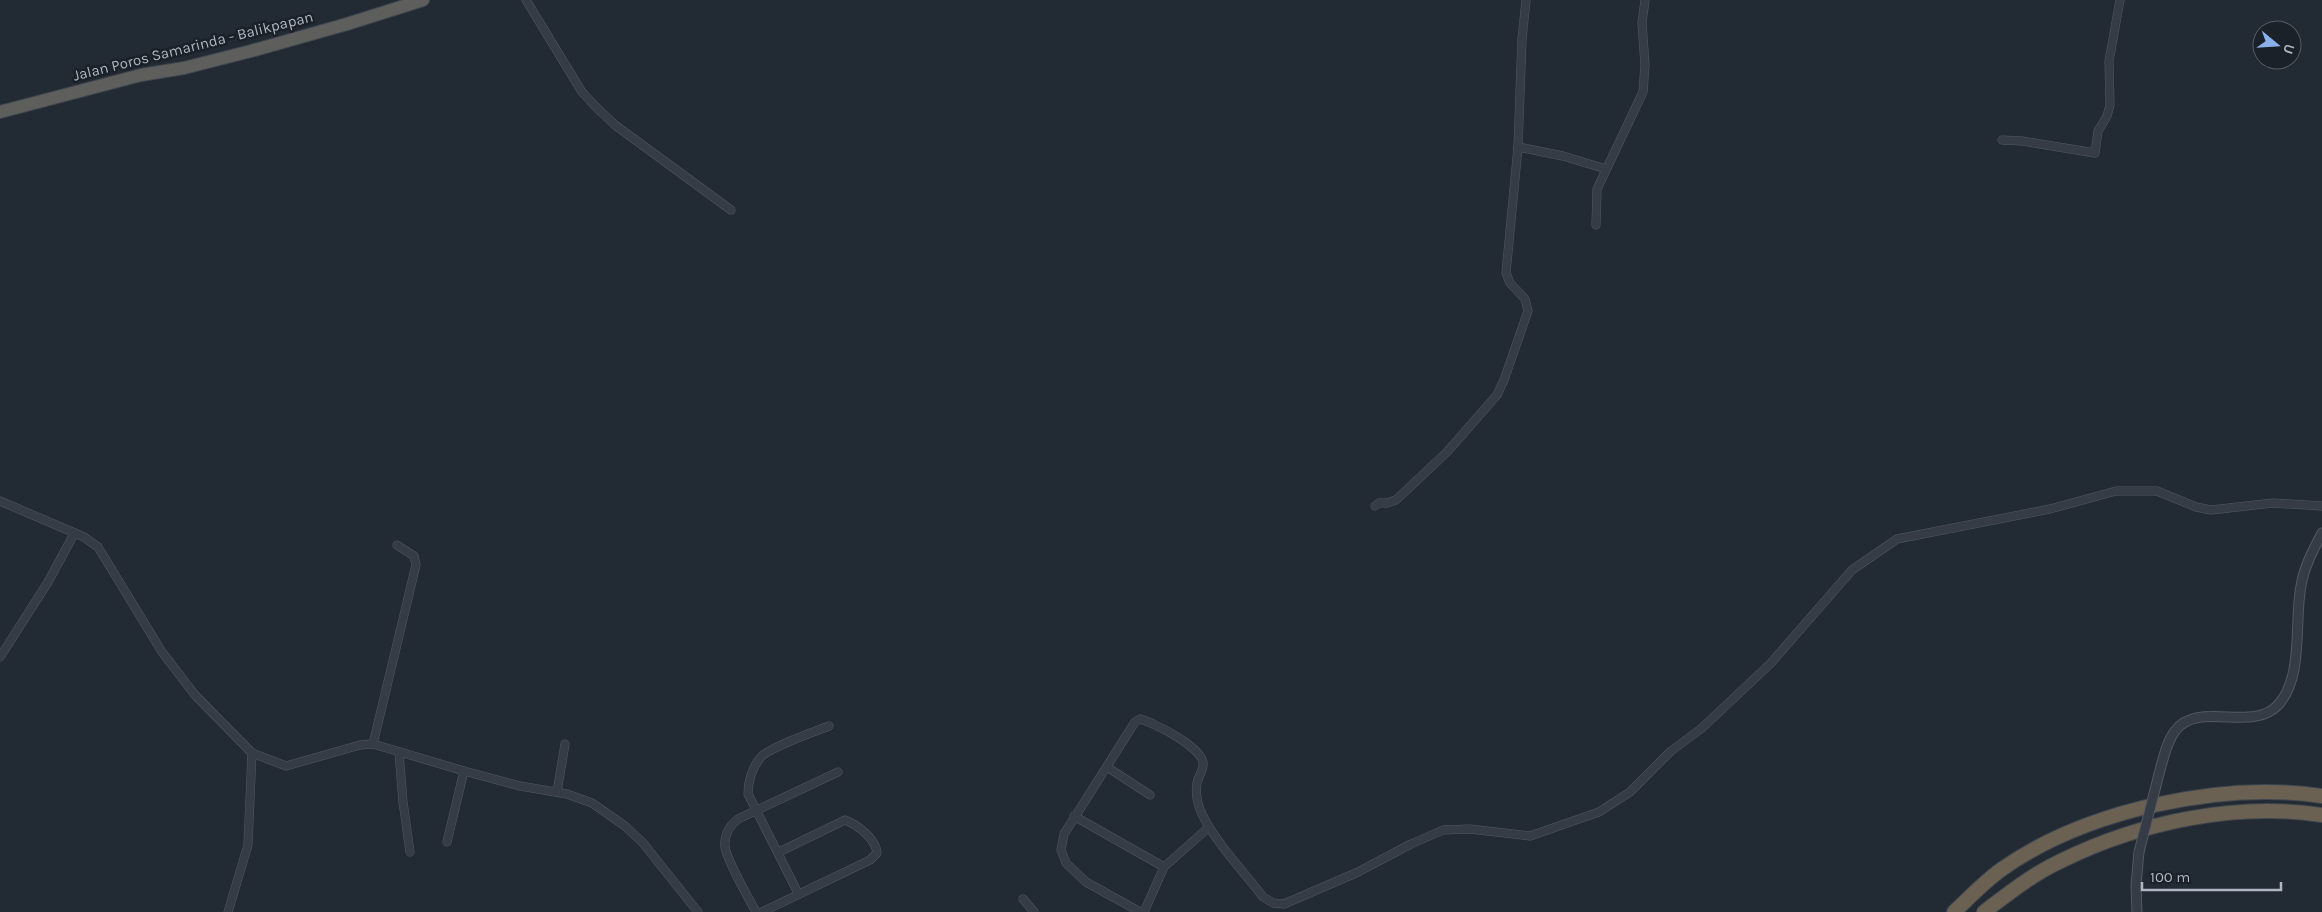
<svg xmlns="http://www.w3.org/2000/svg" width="2322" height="912" font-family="Karla,sans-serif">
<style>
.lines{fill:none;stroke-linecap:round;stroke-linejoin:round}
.minor-casing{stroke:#525962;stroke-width:9}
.tertiary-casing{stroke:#525962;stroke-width:11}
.trunk-casing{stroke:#3f464f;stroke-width:14}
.motorway-casing{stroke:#3f464f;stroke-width:16}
.minor{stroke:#353c45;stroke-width:8}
.tertiary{stroke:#353c45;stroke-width:9}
.trunk{stroke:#5e5e5c;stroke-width:12}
.motorway{stroke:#6a6153;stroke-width:14}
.tertiary-bridge-casing{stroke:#525962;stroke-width:11;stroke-linecap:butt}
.tertiary-bridge{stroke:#353c45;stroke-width:9}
.labels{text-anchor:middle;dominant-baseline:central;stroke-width:5;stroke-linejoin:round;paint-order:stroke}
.street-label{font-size:15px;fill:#afb6c1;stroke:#1a2129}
</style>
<rect width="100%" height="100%" fill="#222a34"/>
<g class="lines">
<g class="minor-casing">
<g id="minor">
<polyline points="526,0 582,92 596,107 615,125 731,210"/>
<polyline points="2002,140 2022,141 2095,153 2098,131 2107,116 2110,105 2109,61 2120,0"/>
<polyline points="1518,147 1563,156 1606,169"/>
<polyline points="1596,225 1597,189 1643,92 1645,65 1642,23 1645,0"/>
<polyline points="0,501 84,537 98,547 162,652 195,695 252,753 286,766 360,745 373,744 464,771 520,786 567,794 592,803 625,826 643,843 698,912"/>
<polyline points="1375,506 1379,503 1387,503 1396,500 1447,452 1497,395 1504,380 1528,311 1525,299 1510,283 1506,273 1518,147 1522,39 1526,0"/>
<polyline points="0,657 48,582 74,534"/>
<polyline points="373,744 416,565 414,556 397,545"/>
<polyline points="399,752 403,802 410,852"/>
<polyline points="1107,767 1150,795"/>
<polyline points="557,792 565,744"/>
<polyline points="1074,816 1164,867"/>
<polyline points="447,842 464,771"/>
<path d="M798 893 748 794C748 782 752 767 761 757 770 747 814 732 829 726"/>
<polyline points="1023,899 1034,912"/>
<polyline points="228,912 248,845 252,753"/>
<path d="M756 912C748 897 727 861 725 847 724 835 729 826 738 819L838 772"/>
<path d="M762 912 870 860 877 853C876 839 858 825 845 820L779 852"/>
<path d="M1140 912 1086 882 1066 863 1061 850 1064 834 1135 722 1140 719C1153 722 1206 749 1203 765 1203 771 1198 777 1197 783 1195 794 1198 807 1203 816 1217 844 1244 872 1263 897L1273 903 1284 904 1356 873 1411 844 1443 830 1470 829 1530 836 1599 812 1630 792 1671 751 1702 728 1771 663 1852 570 1897 539 2050 509 2116 491H2157L2196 507 2211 510 2273 503 2322 506"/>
<polyline points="1144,912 1164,867 1209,827"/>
</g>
</g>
<g class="tertiary-casing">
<g id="tertiary">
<path d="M2159 774C2163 760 2166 743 2175 731 2198 700 2252 733 2278 705 2304 677 2294 621 2301 586 2304 567 2313 550 2322 533"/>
<polyline points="2137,912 2136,885 2139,852"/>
</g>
</g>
<g class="trunk-casing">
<polyline id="trunk" points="0,112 141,75 184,68 251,51 347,24 423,0"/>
</g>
<g class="motorway-casing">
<g id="motorway">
<path d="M1954 912C1969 898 1985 881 2002 869 2086 810 2221 781 2322 796"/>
<path d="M1984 912C2009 893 2034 873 2063 860 2141 822 2236 802 2322 815"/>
</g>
</g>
<use href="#minor" class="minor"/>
<use href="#tertiary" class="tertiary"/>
<use href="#trunk" class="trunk"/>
<use href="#motorway" class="motorway"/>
<g class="tertiary-bridge-casing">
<polyline id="tertiary-bridge" points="2139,852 2159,774"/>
</g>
<use href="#tertiary-bridge" class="tertiary-bridge"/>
</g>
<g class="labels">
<g class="street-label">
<text transform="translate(193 46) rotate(-14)">Jalan Poros Samarinda - Balikpapan</text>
</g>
</g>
<g transform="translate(2277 45) rotate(108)"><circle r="24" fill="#1a2129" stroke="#565d66"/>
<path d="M0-4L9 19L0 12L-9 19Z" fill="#8bb1eb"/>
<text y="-8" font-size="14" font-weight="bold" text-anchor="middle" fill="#afb6c1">U</text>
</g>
<path d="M2142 882v8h139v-8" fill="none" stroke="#afb6c1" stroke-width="2.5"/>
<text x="2150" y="882" font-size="15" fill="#afb6c1" stroke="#1a2129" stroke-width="4" paint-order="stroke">100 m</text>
</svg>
